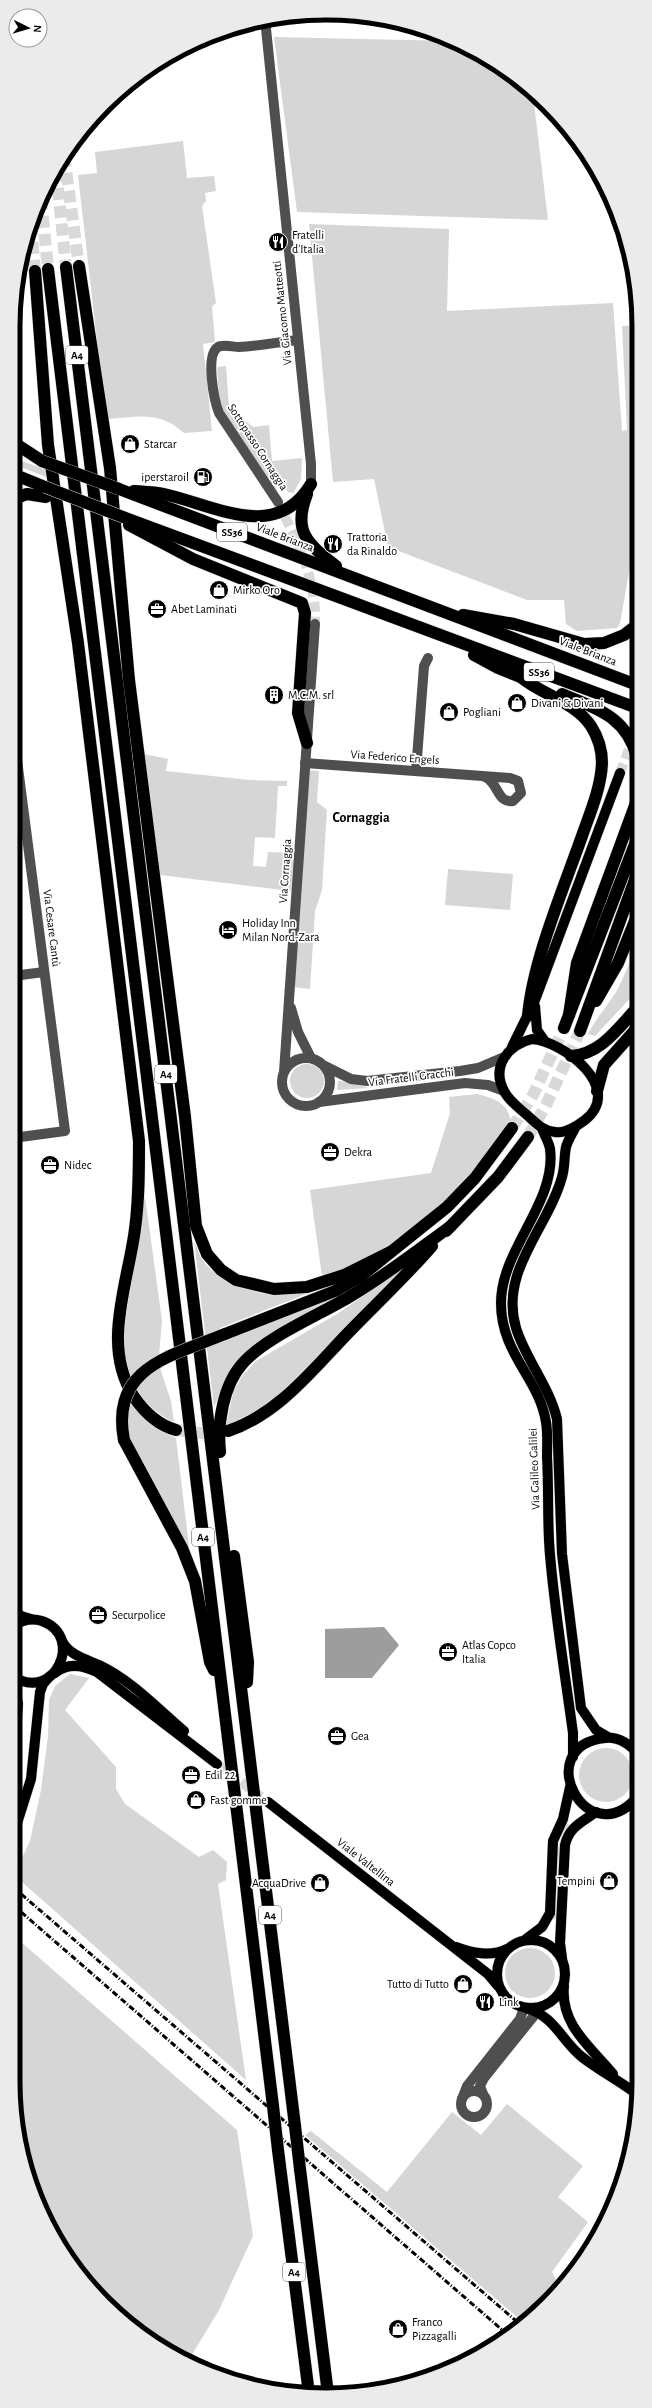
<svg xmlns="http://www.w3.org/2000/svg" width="652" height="2408" font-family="'Alegreya Sans',sans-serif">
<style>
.green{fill:#d6d6d6}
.water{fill:#9d9d9d}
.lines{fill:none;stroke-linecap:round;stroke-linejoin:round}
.minor-tunnel{stroke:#d9d9d9;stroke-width:10;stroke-dasharray:10 5;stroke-linecap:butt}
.major-tunnel{stroke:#d9d9d9;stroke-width:10;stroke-dasharray:10 5;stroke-linecap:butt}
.highway-tunnel{stroke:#d9d9d9;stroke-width:12;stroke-dasharray:12 6;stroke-linecap:butt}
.major-casing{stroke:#dbdbdb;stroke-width:11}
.highway-casing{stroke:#dbdbdb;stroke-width:13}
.minor{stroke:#4f4f4f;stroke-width:10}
.major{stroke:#000;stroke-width:10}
.highway{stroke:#000;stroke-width:12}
.rail{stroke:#000;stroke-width:3;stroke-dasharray:6 2 1 2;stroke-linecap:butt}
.highway-bridge-casing{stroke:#dbdbdb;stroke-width:13;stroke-linecap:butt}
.highway-bridge{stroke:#000;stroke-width:12}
.labels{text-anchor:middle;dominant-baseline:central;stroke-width:3.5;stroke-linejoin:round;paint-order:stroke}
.shield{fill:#fff;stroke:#4c4c4c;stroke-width:1}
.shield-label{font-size:11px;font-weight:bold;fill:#000}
.poi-label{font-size:12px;fill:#000;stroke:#fff;text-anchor:start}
.street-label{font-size:12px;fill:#000;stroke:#fff}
.quarter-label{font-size:14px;font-weight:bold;fill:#000;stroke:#fff}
.rim{fill:none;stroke:#000;stroke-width:5}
</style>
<rect width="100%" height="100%" fill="#fff"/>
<g class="green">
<polygon points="274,37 452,41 465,45 533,95 548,220 297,212"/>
<path d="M183 141 187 178 214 176 216 191 205 193 206 201 202 206 216 303 212 306 215 342 203 344 212 431 184 433C159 410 138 417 106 419L78 175 97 173 95 152Z"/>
<polygon points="309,224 449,229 447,311 613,303 622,431 627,430 622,326 636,325 637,488 631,506 633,550 620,623 617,628 577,631 566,624 564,600 527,600 388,547 374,479 333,482"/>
<polygon points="226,366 229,407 253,427 269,425 272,461 302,458 301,479 293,494 291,492 289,493 282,484 275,488 224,412 219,396 217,367"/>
<polygon points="13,458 61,475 59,482 13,464"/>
<polygon points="144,754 168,759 166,771 249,780 287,781 287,786 278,786 275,838 255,837 253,866 266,867 268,852 294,853 291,891 160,875"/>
<polygon points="307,770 319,771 317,802 327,810 322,890 315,911 310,989 293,987"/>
<polygon points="448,869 513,874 510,910 445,905"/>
<path d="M637 941V991L595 1036 588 1034C596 1018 607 1007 616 992 625 976 631 958 637 941Z"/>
<circle cx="307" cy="1081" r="17"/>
<polygon points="338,1081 341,1081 369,1088 337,1090"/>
<path d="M477 1094C500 1100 509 1104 512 1128L441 1205 390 1252 322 1276 310 1190 431 1173 450 1113 449 1097Z"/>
<path d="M145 1196 162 1321 159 1356 161 1371 171 1401 174 1422C139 1407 127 1375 122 1340Z"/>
<path d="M194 1241C197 1248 200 1257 205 1263 215 1278 253 1294 271 1294 289 1294 325 1283 344 1279L220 1328 222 1342 359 1287 230 1373 214 1407Z"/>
<polygon points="411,1263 287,1387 266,1406 226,1426 233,1393 242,1376 256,1361 337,1314"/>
<path d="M129 1401C142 1419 156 1430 176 1438L190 1555 130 1441 127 1425Z"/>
<polygon points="70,1674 89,1678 65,1710 116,1767 116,1789 125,1804 199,1857 213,1850 227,1862 226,1880 218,1884 246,2080 14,1875 30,1841 41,1790 48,1736 49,1700 55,1686"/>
<circle cx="606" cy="1775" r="27"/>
<path d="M567 1823 570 1826C551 1851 560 1890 557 1920L553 1918C564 1885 548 1860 567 1823Z"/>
<polygon points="13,1935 237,2130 253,2236 219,2310 187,2363 136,2330 91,2289 37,2202 19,2143 13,2082"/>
<circle cx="530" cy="1973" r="25"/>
<polygon points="507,2104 583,2166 558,2197 588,2222 552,2272 561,2289 524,2323 305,2135 311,2131 387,2192 452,2112 481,2135"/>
</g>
<polygon class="water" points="384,1627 399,1645 372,1678 325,1678 325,1629"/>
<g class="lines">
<path class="minor-tunnel" d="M278 504C298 540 317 582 315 624"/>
<g class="major-tunnel">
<polyline points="620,773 637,728"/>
<polyline points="217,1764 268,1802"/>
</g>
<g class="highway-tunnel">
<polyline points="64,155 79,266"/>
<polyline points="56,170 66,267"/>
<polyline points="41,198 48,269"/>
<polyline points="31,224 35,271"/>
<polyline points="512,1128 533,1095 564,1028"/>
<polyline points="528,1137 547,1103 580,1031"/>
<polyline points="176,1430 201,1433 219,1432"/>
</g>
<g class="major-casing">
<g id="major">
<polyline points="535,1006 537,1030 544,1040"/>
<path d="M532 1039C563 1041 625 1088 585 1120 577 1126 565 1134 555 1132 543 1131 536 1123 527 1115 519 1108 509 1101 504 1091 491 1066 508 1045 532 1039Z"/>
<polyline points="512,1047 535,1000 620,773"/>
<path d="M542 1128C544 1135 549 1142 550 1149 557 1202 501 1249 501 1303 501 1354 539 1378 546 1422 548 1434 547 1446 547 1457 549 1490 547 1522 550 1555 555 1614 565 1674 573 1733V1757"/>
<path d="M575 1128C572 1134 568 1140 566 1147 564 1157 565 1167 562 1177 548 1228 499 1271 516 1328 526 1360 549 1386 557 1419L562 1554 581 1708 596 1730 608 1737"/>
<polyline points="13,1609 21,1616 31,1619"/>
<path d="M13 1626C22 1620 32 1618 42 1621 86 1637 53 1704 13 1676"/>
<path d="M62 1641C69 1655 85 1659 99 1665 131 1680 157 1708 184 1731"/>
<path d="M55 1673C68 1662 83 1665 97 1672L217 1764"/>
<polyline points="13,1680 18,1704 13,1769"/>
<path d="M639 1756C632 1745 618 1736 605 1738 529 1746 588 1858 639 1795"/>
<polyline points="268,1802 488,1974 498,1986"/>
<polyline points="13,1836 31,1779 40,1692 43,1684 50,1676"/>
<polyline points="526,1939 542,1927 550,1913 553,1841 563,1819 570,1787"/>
<circle cx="531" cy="1974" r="34"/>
<path d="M456 1947C471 1953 492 1957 507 1949"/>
<path d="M562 1958 560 1943 565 1845C569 1827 582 1822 596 1812"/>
<path d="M564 1986C560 2025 591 2047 613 2074"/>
<path d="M528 2009C554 2016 562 2041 582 2057 600 2071 620 2081 638 2095"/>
</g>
</g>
<g class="highway-casing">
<g id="highway">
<polyline points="79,266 110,468 129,680 185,1117 196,1226 207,1254 221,1270 236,1280 274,1289 307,1287 344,1275 390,1252"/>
<polyline points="66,267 295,2126"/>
<polyline points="48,269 273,2106"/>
<path d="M35 271 48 445 78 643 139 1141C139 1171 139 1200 135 1229 128 1284 101 1346 134 1397 145 1413 158 1425 176 1430"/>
<polyline points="13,442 42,461"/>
<polyline points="13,474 45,487"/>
<polyline points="119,489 637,685"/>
<path d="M134 491C144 492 155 492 164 494 214 505 276 543 311 484"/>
<path d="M307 494C292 532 308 544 336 566"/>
<polyline points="13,499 27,494 46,497"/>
<polyline points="123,517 637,708"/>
<polyline points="129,525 193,559 302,603 305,613 298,713 307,743"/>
<polyline points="463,615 514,624 584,644 604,643 624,635 637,625"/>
<polyline points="474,655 498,668 528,680"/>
<path d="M522 678C543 695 575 702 591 726 598 737 602 750 602 763 601 788 590 813 582 836 563 890 533 960 528 1016"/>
<path d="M562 694C597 709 626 716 637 757"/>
<polyline points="596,1001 618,963 637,916"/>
<polyline points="569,1015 577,963 637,800"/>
<polyline points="564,1028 637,839"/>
<polyline points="580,1031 637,874"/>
<path d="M571 1056C601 1054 618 1028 637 1008"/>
<polyline points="597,1091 604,1065 637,1028"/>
<polyline points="446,1231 498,1177 528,1137"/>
<polyline points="225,1334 335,1291 361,1276 447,1207 475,1178 512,1128"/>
<path d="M228 1431C279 1414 313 1369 349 1332 377 1303 406 1276 432 1246"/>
<polyline points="124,1440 182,1548 195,1581 210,1662 214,1670"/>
<path d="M220 1452C217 1424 223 1385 243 1363 266 1337 319 1315 349 1297 385 1276 418 1250 451 1226"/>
<polyline points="234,1556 248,1662 247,1682"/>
<polyline points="278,2150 309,2394"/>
<polyline points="300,2169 328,2394"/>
</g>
</g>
<g class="minor">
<polyline points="265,19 311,464 311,484"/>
<path d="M278 502 219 413C214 400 205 355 218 347 223 344 233 347 239 347 259 346 279 342 298 340"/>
<polyline points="13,729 65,1131 13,1138"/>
<path d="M305 763 510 778 518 781 521 793 513 801C496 803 500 783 483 776"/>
<polyline points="416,771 424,666 428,658"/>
<polyline points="13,976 44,972"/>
<polyline points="291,1008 298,1032 311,1058"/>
<circle cx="306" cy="1082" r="24"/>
<polyline points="325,1066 351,1079 367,1081 460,1071 478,1068 504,1057"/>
<polyline points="284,1072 315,624"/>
<polyline points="319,1102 465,1083 488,1085 504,1091"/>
<circle cx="474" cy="2104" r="13"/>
<polyline points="483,2094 480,2086 484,2078 541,2007"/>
<polyline points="462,2099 467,2086 520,2019 524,2008"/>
</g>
<use href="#major" class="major"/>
<use href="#highway" class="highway"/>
<g class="rail">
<polyline points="13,1887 522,2326"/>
<polyline points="13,1905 508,2335"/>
</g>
<g class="highway-bridge-casing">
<g id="highway-bridge">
<polyline points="42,461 119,489"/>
<polyline points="45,487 123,517"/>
<path d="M124 1440C110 1367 171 1356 225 1334"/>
<polyline points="273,2106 278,2150"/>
<polyline points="295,2126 300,2169"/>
</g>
</g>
<use href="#highway-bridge" class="highway-bridge"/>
</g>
<defs>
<g id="restaurant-disc" transform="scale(1)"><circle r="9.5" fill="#000" stroke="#fff"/><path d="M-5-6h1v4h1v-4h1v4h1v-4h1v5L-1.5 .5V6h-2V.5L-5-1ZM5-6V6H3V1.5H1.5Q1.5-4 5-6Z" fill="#fff"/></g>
<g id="shop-disc" transform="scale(1)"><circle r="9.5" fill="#000" stroke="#fff"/><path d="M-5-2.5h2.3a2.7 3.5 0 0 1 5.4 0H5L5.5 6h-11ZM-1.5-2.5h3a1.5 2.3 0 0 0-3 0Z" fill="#fff"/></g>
<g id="fuel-disc" transform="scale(1)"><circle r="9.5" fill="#000" stroke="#fff"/><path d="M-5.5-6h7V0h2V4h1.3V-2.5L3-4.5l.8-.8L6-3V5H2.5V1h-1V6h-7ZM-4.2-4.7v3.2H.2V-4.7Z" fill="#fff"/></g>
<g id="office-disc" transform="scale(1)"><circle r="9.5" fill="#000" stroke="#fff"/><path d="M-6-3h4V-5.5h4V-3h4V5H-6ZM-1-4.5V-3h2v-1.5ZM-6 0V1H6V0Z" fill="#fff"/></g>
<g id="building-disc" transform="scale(1)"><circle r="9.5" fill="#000" stroke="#fff"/><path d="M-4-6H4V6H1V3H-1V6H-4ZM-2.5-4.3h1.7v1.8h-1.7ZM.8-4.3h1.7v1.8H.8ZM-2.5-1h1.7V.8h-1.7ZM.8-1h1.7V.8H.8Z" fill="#fff"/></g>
<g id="hotel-disc" transform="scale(1)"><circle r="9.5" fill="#000" stroke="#fff"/><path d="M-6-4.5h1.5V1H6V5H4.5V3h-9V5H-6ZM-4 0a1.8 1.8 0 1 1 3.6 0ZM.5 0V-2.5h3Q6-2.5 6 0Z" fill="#fff"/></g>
</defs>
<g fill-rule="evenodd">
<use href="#restaurant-disc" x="278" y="242"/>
<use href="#shop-disc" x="130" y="444"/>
<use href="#fuel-disc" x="203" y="477"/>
<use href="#restaurant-disc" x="333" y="544"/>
<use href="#shop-disc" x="219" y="590"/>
<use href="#office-disc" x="157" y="609"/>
<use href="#building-disc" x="274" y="695"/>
<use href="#shop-disc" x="517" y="703"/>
<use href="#shop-disc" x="449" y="712"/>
<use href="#hotel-disc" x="228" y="930"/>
<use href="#office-disc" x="330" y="1152"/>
<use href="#office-disc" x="50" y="1165"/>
<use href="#office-disc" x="98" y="1615"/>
<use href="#office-disc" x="448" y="1652"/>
<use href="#office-disc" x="337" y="1736"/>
<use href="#office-disc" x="191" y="1775"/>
<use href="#shop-disc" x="196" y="1800"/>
<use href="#shop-disc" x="609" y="1881"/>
<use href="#shop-disc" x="320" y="1883"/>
<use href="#shop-disc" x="463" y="1984"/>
<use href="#restaurant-disc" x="485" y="2002"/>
<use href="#shop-disc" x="398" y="2329"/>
</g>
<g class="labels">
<g class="shield">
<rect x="66" y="346" width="22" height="18" rx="3"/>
<rect x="217" y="523" width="30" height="18" rx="3"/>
<rect x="524" y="663" width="30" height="18" rx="3"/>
<rect x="155" y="1065" width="22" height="18" rx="3"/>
<rect x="192" y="1528" width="22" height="18" rx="3"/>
<rect x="259" y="1906" width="22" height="18" rx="3"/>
<rect x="283" y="2263" width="22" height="18" rx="3"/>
</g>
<g class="shield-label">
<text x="77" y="355">A4</text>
<text x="232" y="532">SS36</text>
<text x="539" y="672">SS36</text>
<text x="166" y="1074">A4</text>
<text x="203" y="1537">A4</text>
<text x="270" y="1915">A4</text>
<text x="294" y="2272">A4</text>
</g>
<g class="poi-label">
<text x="292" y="235">Fratelli<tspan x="292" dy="14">d'Italia</tspan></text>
<text x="144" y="444">Starcar</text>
<text x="189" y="477" text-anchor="end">iperstaroil</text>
<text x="347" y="537">Trattoria<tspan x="347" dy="14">da Rinaldo</tspan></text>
<text x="233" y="590">Mirko Oro</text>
<text x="171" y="609">Abet Laminati</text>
<text x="288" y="695">M.C.M. srl</text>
<text x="531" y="703">Divani &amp; Divani</text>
<text x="463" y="712">Pogliani</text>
<text x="242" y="923">Holiday Inn<tspan x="242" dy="14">Milan Nord-Zara</tspan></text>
<text x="344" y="1152">Dekra</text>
<text x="64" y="1165">Nidec</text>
<text x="112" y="1615">Securpolice</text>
<text x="462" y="1645">Atlas Copco<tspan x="462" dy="14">Italia</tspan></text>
<text x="351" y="1736">Gea</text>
<text x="205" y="1775">Edil 22</text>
<text x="210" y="1800">Fast gomme</text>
<text x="595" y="1881" text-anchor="end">Tempini</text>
<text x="306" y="1883" text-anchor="end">AcquaDrive</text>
<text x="449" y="1984" text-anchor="end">Tutto di Tutto</text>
<text x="499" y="2002">Link</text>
<text x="412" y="2322">Franco<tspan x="412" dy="14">Pizzagalli</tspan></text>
</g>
<g class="street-label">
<text transform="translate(282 313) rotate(-96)">Via Giacomo Matteotti</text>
<text transform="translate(258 447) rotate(57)">Sottopasso Cornaggia</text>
<text transform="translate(285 537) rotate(21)">Viale Brianza</text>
<text transform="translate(588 651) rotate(21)">Viale Brianza</text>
<text transform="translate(395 757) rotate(4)">Via Federico Engels</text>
<text transform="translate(285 871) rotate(-86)">Via Cornaggia</text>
<text transform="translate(52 928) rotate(83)">Via Cesare Cantù</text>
<text transform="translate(411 1077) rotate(-7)">Via Fratelli Gracchi</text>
<text transform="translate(534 1469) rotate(-92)">Via Galileo Galilei</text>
<text transform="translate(366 1862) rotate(38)">Viale Valtellina</text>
</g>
<g class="quarter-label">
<text x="361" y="818">Cornaggia</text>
</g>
</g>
<path d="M0 0H652V2408H0ZM326 20H326A306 306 0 0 1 632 326V2082A306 306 0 0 1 326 2388H326A306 306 0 0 1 20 2082V326A306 306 0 0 1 326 20Z" fill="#ebebeb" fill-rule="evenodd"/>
<path class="rim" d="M326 20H326A306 306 0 0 1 632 326V2082A306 306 0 0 1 326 2388H326A306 306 0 0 1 20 2082V326A306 306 0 0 1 326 20Z"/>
<g transform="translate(28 28) rotate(95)"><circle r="19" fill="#ffffff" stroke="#999999"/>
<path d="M0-3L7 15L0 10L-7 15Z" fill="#000000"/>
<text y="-6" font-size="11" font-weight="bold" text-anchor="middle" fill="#000000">N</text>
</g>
</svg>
